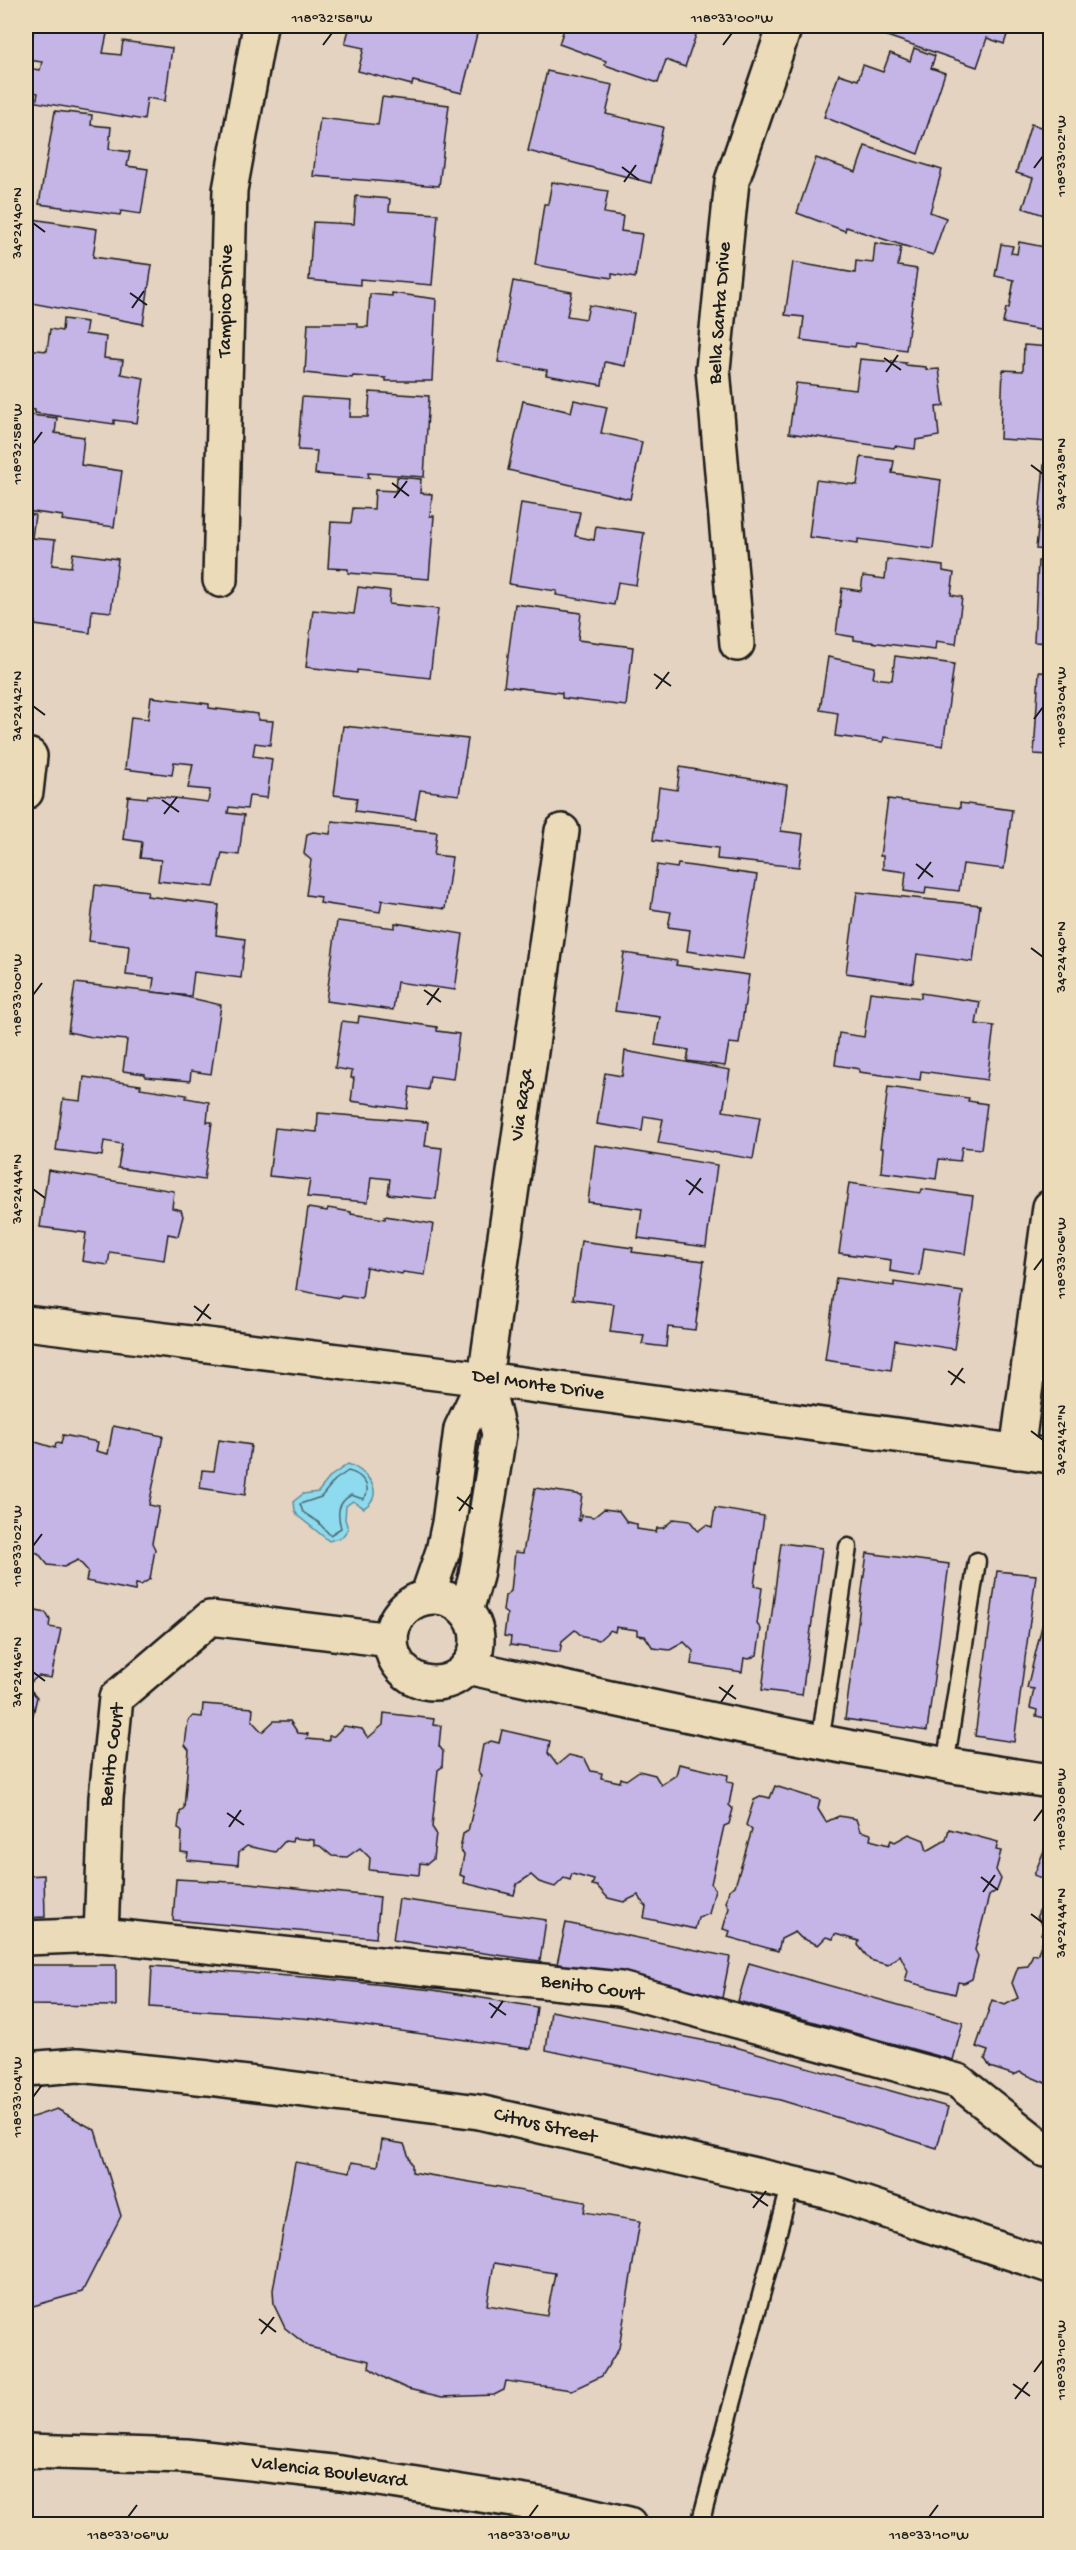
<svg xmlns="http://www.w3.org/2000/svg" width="1076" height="2550" font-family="'Gochi Hand',sans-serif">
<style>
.water{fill:#8edaee;stroke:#608e9a;stroke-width:1.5}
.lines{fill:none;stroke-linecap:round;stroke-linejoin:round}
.shore{stroke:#4a6870;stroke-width:1.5}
.building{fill:#c4b5e6;stroke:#1c1c1c;stroke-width:1.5;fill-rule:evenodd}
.service-casing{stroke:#1c1c1c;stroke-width:21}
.minor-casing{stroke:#1c1c1c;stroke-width:38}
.primary-casing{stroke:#1c1c1c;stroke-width:38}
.service{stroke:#ecdbb8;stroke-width:16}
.minor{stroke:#ecdbb8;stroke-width:33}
.primary{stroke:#ecdbb8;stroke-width:33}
.ticks{fill:none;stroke:#1c1c1c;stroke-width:2}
.labels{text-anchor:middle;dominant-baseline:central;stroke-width:5;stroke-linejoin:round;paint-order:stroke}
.street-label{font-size:20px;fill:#1c1c1c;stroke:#ecdbb8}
.neatline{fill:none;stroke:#1c1c1c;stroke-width:2}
.ticks-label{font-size:15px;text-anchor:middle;fill:#1c1c1c}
</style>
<rect width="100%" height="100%" fill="#e4d3c1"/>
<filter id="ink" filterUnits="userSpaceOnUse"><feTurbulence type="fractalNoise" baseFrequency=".0167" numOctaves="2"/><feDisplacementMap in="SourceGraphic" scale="12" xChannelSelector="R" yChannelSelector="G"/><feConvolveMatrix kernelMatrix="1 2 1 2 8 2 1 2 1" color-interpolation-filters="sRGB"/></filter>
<g filter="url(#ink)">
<path class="water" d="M348 1464C366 1470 387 1493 364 1508L353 1501 346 1506 345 1519 348 1529 342 1537 329 1541 298 1516 295 1511 294 1501 303 1494 318 1492 331 1476Z"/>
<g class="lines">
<path class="shore" d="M348 1471C361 1474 374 1487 363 1499L351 1495C337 1503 337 1514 341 1528L330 1535 318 1522 303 1512 300 1504 321 1497 335 1480Z"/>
</g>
<g class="building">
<polygon points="34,26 96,26 108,29 103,53 121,55 123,41 172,48 165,101 147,98 144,120 36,102 38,93 26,90 26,68 40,70 42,62 29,60"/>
<polygon points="350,26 479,26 462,93 413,81 412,85 358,71 364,48 345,44"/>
<polygon points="565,26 699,26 685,67 666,60 658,83 605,65 606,61 559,44"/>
<polygon points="858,26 1010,26 1004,44 987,38 977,67"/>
<polygon points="914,48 935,56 931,68 945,73 918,154 824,117 839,74 858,80 863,65 883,72 890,53 910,61"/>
<polygon points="547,71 613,85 606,114 663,127 651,183 528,151"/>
<polygon points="382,97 449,105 439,186 313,176 320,118 378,125"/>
<polygon points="55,111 92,115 91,125 111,127 109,149 130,152 127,166 148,169 141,214 121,211 120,215 39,204"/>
<polygon points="1031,124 1050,130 1050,217 1023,208 1033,178 1016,173"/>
<polygon points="865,146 942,170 930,212 946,218 933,255 846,227 845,231 797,213 816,158 856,172"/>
<polygon points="552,182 608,191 604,213 623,216 621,231 642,234 635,278 612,274 612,278 535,265 544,204 548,204"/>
<polygon points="356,196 390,199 389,211 438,214 432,285 360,279 360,285 309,280 313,222 354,224"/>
<polygon points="26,218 97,229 93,257 152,265 143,324 26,302"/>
<polygon points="1019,242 1050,248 1050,332 1003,323 1006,308 1009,308 1014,280 995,276 1001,244 1013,246 1011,253 1017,254"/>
<polygon points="875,243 901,247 898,266 917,269 906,350 856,343 855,347 801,340 804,317 785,315 793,262 855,273 856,261 873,263"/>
<polygon points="513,281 572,292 567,316 586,319 589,305 634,313 625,366 605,362 602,385 546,375 547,370 498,362"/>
<polygon points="392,293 436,299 432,381 386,381 386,378 353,376 352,378 305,373 308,323 357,323 357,327 368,327 370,294 392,296"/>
<polygon points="63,319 87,322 85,334 106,337 104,358 123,360 121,374 144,378 137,423 114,420 114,424 35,413 35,410 26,409 26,349 47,351 50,329 62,331"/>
<polygon points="1024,345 1050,347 1050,442 1000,439 1003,370 1023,371"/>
<polygon points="860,359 906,363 905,365 926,367 926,370 939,369 944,406 936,407 939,436 916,440 915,449 895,446 894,448 789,433 796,383 856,390"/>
<polygon points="370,392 429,396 424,477 368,473 369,478 315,474 317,451 298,450 302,397 351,400 350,417 368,417"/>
<polygon points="574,400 607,407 601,433 642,442 630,499 508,470 523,401 571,412"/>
<polygon points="30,415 57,418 55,433 84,437 81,465 122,471 114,527 62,520 63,516 26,511 26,436"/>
<polygon points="861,457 894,461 892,473 941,480 933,549 858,539 858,543 809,537 816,480 857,485"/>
<polygon points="1044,465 1050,465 1050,550 1036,549"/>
<polygon points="397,477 421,479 420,493 432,494 430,516 434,516 429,579 348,573 348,569 328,568 331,522 351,523 353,508 374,509 375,490 396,491"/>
<polygon points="521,503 580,512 575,536 594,540 596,526 644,533 636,585 618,582 614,605 556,595 557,591 509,584"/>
<polygon points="26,514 35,515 32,538 55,540 52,565 71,567 73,553 118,559 111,612 92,610 90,633 35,625 35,621 26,620"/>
<polygon points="887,559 943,566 943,571 954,573 951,595 962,597 956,644 936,641 935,650 854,640 854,637 836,634 842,588 861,591 863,576 885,579"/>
<polygon points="1038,561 1050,561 1050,643 1034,642"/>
<polygon points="358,587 390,591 389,604 438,609 430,678 357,670 357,673 306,667 313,610 354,614"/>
<polygon points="515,604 581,613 578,640 633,647 626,706 562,698 562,693 504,686"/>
<polygon points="895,656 954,664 943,746 884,737 883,742 835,736 838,713 820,710 828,657 875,667 873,678 892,680"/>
<polygon points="1039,672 1050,673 1050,755 1034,754"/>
<polygon points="151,697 209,704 209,708 258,714 258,720 273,721 270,745 255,743 253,756 272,759 267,798 249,796 247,809 229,807 228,813 244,815 239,855 222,853 214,887 158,881 161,860 140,858 142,842 123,839 128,796 147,798 148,795 208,802 210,790 188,788 193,764 174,762 172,775 125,769 131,717 148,719"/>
<polygon points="343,726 468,739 459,795 420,790 415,819 355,811 357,798 334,795"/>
<polygon points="680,767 787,785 781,831 803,834 799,867 717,859 718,848 653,840 659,787 677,790"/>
<polygon points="888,799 960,808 960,803 1012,810 1004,869 963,864 959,891 926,887 925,894 904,891 906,872 883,869 883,856 880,856"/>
<polygon points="332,821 437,832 434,855 452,857 445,909 382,900 380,912 320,903 321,897 306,895 311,860 304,854 307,834 313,832 330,834"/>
<polygon points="678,864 757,875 743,959 687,951 690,930 668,927 671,912 651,909 657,865 677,868"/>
<polygon points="95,885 148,891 147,896 219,905 216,935 245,939 241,978 194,972 191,996 152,992 154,978 126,975 129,946 89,941"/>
<polygon points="857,892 980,905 973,962 917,954 913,983 846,973"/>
<polygon points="337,921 395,928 395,923 463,934 455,990 397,982 393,1010 326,1001"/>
<polygon points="624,953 677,961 676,965 749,975 739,1044 729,1043 725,1066 687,1061 689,1050 655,1045 660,1017 615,1011"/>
<polygon points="75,983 178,995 221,1005 211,1074 191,1071 190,1081 145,1077 145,1074 123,1071 127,1040 92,1037 68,1032"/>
<polygon points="870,992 921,998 921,993 980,1002 976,1024 994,1026 987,1080 921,1071 920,1080 859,1072 859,1069 835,1065 839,1033 864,1037"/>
<polygon points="359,1016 437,1027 437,1031 459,1034 453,1079 430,1076 428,1090 410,1087 407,1109 351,1101 354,1078 351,1078 352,1071 335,1068 342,1021 358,1023"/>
<polygon points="625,1051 730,1070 723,1111 760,1117 753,1159 658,1143 663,1119 644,1116 642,1131 597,1124 605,1073 622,1076"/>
<polygon points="84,1077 141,1085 140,1088 187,1095 186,1098 209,1102 207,1122 212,1122 204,1180 118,1168 122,1144 104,1141 102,1156 56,1150 63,1099 81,1101"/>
<polygon points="888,1087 969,1098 968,1101 987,1104 981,1149 962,1147 960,1161 939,1159 936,1179 881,1172 883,1148 880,1148"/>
<polygon points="318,1113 428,1122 425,1146 442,1148 436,1199 388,1194 390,1179 371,1177 368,1202 307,1197 310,1180 269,1176 275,1128 317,1132"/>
<polygon points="595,1145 717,1165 706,1247 638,1238 642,1209 588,1202"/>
<polygon points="48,1170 174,1191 172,1208 181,1210 183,1216 178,1236 168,1234 164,1260 110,1252 108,1265 82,1261 86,1233 40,1227"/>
<polygon points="849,1183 921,1193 922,1189 973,1196 965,1254 924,1248 920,1276 890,1271 891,1260 839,1253"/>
<polygon points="308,1208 327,1211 328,1208 351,1212 351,1214 385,1219 385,1216 433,1224 425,1275 403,1272 402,1274 366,1267 362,1299 341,1296 340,1298 296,1290"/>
<polygon points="581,1241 633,1248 632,1252 704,1261 695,1330 668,1327 666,1347 642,1344 644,1336 610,1332 614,1304 573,1299"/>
<polygon points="836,1278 894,1286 894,1282 963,1292 954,1349 895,1340 891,1370 825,1360"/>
<polygon points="113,1426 163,1436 149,1505 159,1507 152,1543 155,1549 150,1579 141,1585 136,1584 135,1591 86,1581 88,1571 78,1560 64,1567 48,1565 38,1553 32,1552 33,1547 26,1546 26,1439 55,1448 56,1443 61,1444 63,1435 98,1442 96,1451 108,1454"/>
<polygon points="219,1440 251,1445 245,1495 200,1488 202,1470 214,1471"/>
<polygon points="535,1488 582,1495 578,1520 580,1521 581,1515 594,1517 604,1509 619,1511 627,1522 637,1524 637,1529 656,1532 657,1528 663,1528 674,1519 690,1521 698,1531 706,1525 712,1527 715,1508 764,1516 754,1586 762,1588 757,1624 761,1629 757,1655 749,1659 744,1658 742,1672 691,1664 693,1651 684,1642 670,1650 653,1648 645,1636 637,1635 637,1630 616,1627 615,1632 610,1630 599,1640 583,1637 575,1630 562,1641 560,1652 510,1645 511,1637 504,1636 507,1614 503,1611 505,1596 511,1591 515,1552 523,1553"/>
<polygon points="781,1543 822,1548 802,1695 762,1690"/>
<polygon points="867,1553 949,1564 927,1731 845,1719"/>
<polygon points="997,1571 1036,1575 1014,1742 975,1736"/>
<polygon points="26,1609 46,1613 50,1620 49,1627 61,1629 51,1678 38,1676 27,1686 37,1697 33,1715 26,1720"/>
<polygon points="1050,1622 1050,1719 1036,1716 1037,1710 1030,1708 1034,1689 1027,1688 1042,1626 1050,1626"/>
<polygon points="203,1704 253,1708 252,1721 262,1732 274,1721 290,1721 298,1733 308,1734 307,1739 329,1741 329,1736 334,1736 344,1726 362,1729 368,1738 383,1725 384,1713 434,1719 433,1725 441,1726 439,1746 443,1751 442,1767 438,1770 432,1827 436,1833 433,1859 427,1864 420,1863 419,1875 369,1870 370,1858 360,1848 347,1857 332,1856 320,1846 314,1845 314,1840 293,1838 292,1842 285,1841 275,1852 247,1846 239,1852 238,1865 187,1860 188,1853 181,1852 182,1832 178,1828 180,1812 184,1808 189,1750 185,1745 188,1721 193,1716 202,1717"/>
<polygon points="502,1730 550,1741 548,1753 557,1765 569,1755 585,1759 591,1771 602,1773 601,1778 620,1782 621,1778 626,1780 639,1771 655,1775 661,1785 676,1775 679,1764 728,1775 727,1782 733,1783 729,1805 733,1809 729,1824 724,1826 711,1884 715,1889 709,1914 698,1918 695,1929 644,1918 646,1907 638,1895 624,1902 608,1898 597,1886 592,1885 594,1880 572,1874 570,1880 564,1878 555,1887 539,1882 531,1875 517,1884 514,1895 464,1883 465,1877 460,1875 464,1855 460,1850 463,1834 468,1831 481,1776 478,1771 483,1745 491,1741 499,1743"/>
<polygon points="775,1786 820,1800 818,1809 826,1822 839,1816 856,1819 860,1831 871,1834 870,1840 889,1845 891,1840 895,1842 909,1834 924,1840 927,1851 946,1840 949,1829 998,1842 996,1850 1001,1851 996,1870 1001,1879 997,1890 989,1896 975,1950 978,1956 972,1979 964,1983 958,1982 955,1994 905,1981 908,1971 900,1955 888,1965 870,1960 858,1945 859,1941 835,1934 833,1939 826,1937 818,1945 801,1938 795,1932 781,1939 778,1951 728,1937 730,1931 723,1929 729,1908 726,1902 729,1890 735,1886 752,1830 746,1825 754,1800 762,1796 770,1798"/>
<polygon points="1050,1836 1050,1892 1047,1880 1034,1875"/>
<polygon points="44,1875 45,1917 26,1918 26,1876"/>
<polygon points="176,1879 249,1883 380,1897 376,1938 173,1920"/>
<polygon points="399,1899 546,1920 540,1961 393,1940"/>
<polygon points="1044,1899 1050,1899 1050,2085 1020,2072 1014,2075 990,2067 985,2059 988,2051 976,2047 992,2000 1005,2005 1018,1998 1012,1983 1018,1967 1028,1966 1033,1954 1037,1955 1045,1935 1041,1934 1044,1927 1037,1916"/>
<polygon points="566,1923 730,1957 722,1998 557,1964"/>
<polygon points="749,1963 963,2023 953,2060 738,2001"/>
<polygon points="26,1965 116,1965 116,2006 26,2005"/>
<polygon points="152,1966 317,1978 433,1990 537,2007 531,2049 314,2019 150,2007"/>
<polygon points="551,2011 732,2046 948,2107 937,2148 780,2100 546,2050"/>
<polygon points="57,2109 95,2130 121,2216 82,2292 26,2308 26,2119"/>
<path d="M382 2140 404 2144 412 2165V2172L586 2202 584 2212 640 2221 619 2348 602 2376 572 2390 506 2381 504 2390 494 2395 442 2397 408 2389 388 2380 369 2368 370 2361 309 2347 285 2328 274 2305 273 2290 295 2162 350 2172 352 2162 378 2166ZM494 2263 555 2273 547 2315 487 2305Z"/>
</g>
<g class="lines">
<g class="service-casing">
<g id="service">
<polyline points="820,1743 848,1547"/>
<polyline points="945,1766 977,1561"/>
<polyline points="700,2524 791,2183"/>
</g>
</g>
<g class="minor-casing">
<g id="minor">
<polyline points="220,580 230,190 260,26"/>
<polyline points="737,644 713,369 732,181 785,26"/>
<polyline points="26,792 30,756"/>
<polyline points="26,1323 485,1379 1050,1456"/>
<polyline points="1017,1452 1050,1207"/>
<circle cx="434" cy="1640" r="43"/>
<polyline points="427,1597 443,1551 449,1523 461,1429 485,1379 562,831"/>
<polyline points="466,1611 476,1576 499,1434 485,1379"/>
<path d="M467 1667C661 1709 854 1753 1050 1781"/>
<polyline points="101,1935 106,1798 116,1698 210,1618 391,1640"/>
<polyline points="26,1938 101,1935 620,1989 958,2081 1045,2150 1050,2150"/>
<polyline points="26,2069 78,2065 208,2078 479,2112 830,2192 1050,2266"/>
</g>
</g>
<g class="primary-casing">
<polyline id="primary" points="26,2451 186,2456 341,2473 551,2506 629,2524"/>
</g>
<use href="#service" class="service"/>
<use href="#minor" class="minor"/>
<use href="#primary" class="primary"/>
</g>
</g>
<path class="ticks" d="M323 45 332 33M723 45 732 33M622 167 639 180M1034 168 1043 156M624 182 636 165M33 223 45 232M130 293 147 305M132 308 144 291M884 358 901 370M886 372 898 355M33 444 42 432M1031 465 1043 474M392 483 409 496M394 498 407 481M654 674 671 686M656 689 669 672M33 706 45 715M1034 719 1043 707M162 800 179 812M164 814 177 797M916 864 933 877M918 879 931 862M1031 948 1043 957M424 990 441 1002M33 995 42 983M427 1005 439 988M686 1180 703 1193M33 1189 45 1198M689 1195 701 1178M1034 1270 1043 1258M194 1306 211 1319M197 1321 209 1304M948 1371 965 1383M951 1385 963 1368M1031 1431 1043 1440M457 1497 473 1509M459 1511 471 1494M33 1546 42 1534M33 1672 45 1681M719 1687 736 1699M721 1702 733 1685M227 1813 244 1825M1034 1821 1043 1809M229 1827 241 1810M981 1877 998 1890M983 1892 995 1875M1031 1914 1043 1923M489 2003 506 2015M491 2018 503 2001M33 2097 42 2085M751 2194 768 2206M753 2208 766 2191M259 2319 276 2332M261 2334 274 2317M1034 2372 1043 2360M1013 2384 1030 2396M1015 2399 1028 2382M128 2517 137 2505M529 2517 538 2505M929 2517 938 2505"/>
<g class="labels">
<g class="street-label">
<text transform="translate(227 301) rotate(-89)">Tampico Drive</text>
<text transform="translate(721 313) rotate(-86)">Bella Santa Drive</text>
<text transform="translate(523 1105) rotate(-82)">Via Raza</text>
<text transform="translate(538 1386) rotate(8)">Del Monte Drive</text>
<text transform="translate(113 1755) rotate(-83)">Benito Court</text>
<text transform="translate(592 1989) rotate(8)">Benito Court</text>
<text transform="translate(545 2127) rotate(13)">Citrus Street</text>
<text transform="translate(329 2473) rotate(7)">Valencia Boulevard</text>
</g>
</g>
<rect width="1076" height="2550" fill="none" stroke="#ecdbb8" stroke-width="66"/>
<rect x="33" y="33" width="1010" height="2484" class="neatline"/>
<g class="ticks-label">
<text x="332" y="22">118°32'58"W</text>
<text x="732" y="22">118°33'00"W</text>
<text transform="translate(1060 156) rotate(-90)" y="5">118°33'02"W</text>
<text transform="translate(16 223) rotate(-90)" y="5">34°24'40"N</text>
<text transform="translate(16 444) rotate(-90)" y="5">118°32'58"W</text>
<text transform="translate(1060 474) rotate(-90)" y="5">34°24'38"N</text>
<text transform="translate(16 706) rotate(-90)" y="5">34°24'42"N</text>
<text transform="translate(1060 707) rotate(-90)" y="5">118°33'04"W</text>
<text transform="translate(1060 957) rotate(-90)" y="5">34°24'40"N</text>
<text transform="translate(16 995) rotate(-90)" y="5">118°33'00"W</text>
<text transform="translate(16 1189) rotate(-90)" y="5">34°24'44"N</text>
<text transform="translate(1060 1258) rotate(-90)" y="5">118°33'06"W</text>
<text transform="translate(1060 1440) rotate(-90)" y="5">34°24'42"N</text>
<text transform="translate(16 1546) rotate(-90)" y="5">118°33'02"W</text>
<text transform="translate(16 1672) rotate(-90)" y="5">34°24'46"N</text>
<text transform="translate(1060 1809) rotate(-90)" y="5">118°33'08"W</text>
<text transform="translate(1060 1923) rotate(-90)" y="5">34°24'44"N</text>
<text transform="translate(16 2097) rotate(-90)" y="5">118°33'04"W</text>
<text transform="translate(1060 2360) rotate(-90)" y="5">118°33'10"W</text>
<text x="128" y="2539">118°33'06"W</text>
<text x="529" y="2539">118°33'08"W</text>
<text x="929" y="2539">118°33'10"W</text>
</g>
</svg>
